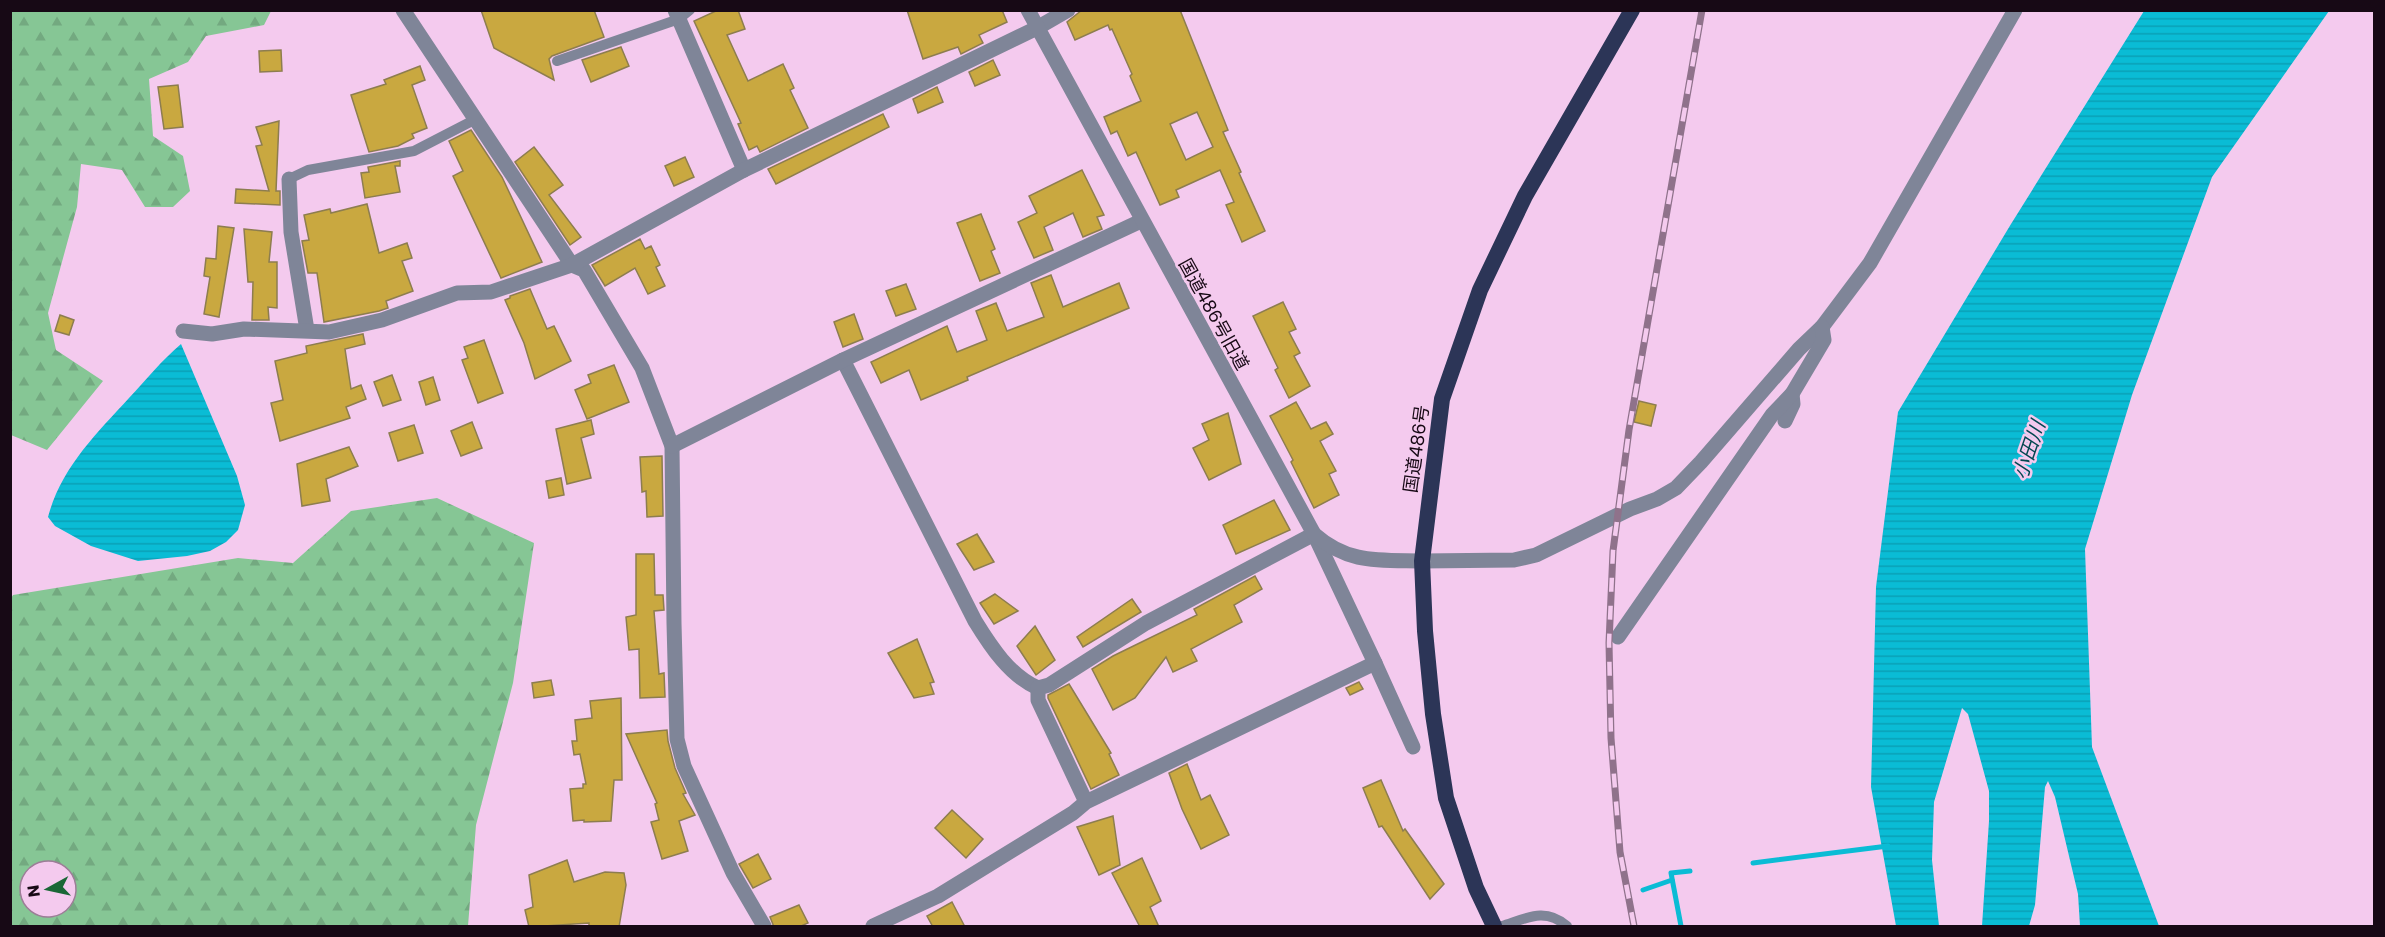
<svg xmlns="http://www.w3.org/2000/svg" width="2385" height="937" font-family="Poppins,'Noto Sans JP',sans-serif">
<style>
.forest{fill:url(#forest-firs);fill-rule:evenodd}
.water{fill:url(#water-rules)}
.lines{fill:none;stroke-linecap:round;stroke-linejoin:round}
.stream{stroke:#0abcd5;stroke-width:5}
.building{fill:#c9a840;stroke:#8d7d4f;stroke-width:1.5;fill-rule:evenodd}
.service{stroke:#7f8598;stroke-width:10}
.minor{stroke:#7f8598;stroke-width:15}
.tertiary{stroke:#7f8598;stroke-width:15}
.trunk{stroke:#2c3557;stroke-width:16}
.rail-casing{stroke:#8f728b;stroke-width:7}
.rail{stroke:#f4caee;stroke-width:4.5;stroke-dasharray:14;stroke-linecap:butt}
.labels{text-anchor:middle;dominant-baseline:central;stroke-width:5;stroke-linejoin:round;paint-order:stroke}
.street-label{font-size:18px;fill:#170915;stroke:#f4caee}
.water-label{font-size:20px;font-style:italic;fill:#034751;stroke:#f4caee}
</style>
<defs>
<pattern id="forest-firs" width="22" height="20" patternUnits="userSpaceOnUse" patternTransform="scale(1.5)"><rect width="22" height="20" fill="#86c695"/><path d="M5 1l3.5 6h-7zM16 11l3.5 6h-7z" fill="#73a980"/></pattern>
<pattern id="water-rules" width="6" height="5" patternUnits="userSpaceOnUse" patternTransform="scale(1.5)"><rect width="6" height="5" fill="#0abcd5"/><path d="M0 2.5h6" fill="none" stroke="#0aa0b6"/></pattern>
</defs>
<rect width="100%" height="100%" fill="#f4caee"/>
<g class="forest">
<polygon points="11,10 271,11 264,25 206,36 188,62 149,79 153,136 183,156 190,191 173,207 145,207 122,170 81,164 77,207 48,313 56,350 103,381 47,450 11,435"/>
<path d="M437 498 534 543 513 683 476 825 468 926H11L10 600 13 595 238 558 293 563 351 511ZM30 871H66V907H30Z"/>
</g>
<g class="water">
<polygon points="2144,11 2329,11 2212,177 2132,395 2085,549 2092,747 2159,926 2080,926 2078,894 2055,797 2048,781 2045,787 2035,905 2029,926 1982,926 1989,821 1989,791 1968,714 1962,708 1934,802 1932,860 1939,926 1896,926 1871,787 1876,587 1898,412 2011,224"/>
<path d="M181 344 237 476 245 505 238 530 226 542 210 551 187 556 138 561 91 546 55 526 48 517C61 468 96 434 129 398 146 380 162 360 181 344Z"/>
</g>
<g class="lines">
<g class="stream">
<polyline points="1753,863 1888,846"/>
<polyline points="1643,890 1672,880"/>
<polyline points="1681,926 1671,873 1690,871"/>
</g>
</g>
<g class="building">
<polygon points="481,10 594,10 604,37 552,56 549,59 554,80 494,48"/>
<polygon points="718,10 738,10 745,29 727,35 748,81 783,64 794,88 790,90 808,128 760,152 757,146 749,150 738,124 741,123 694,21"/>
<polygon points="907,10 1002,10 1007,22 979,35 983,43 961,54 958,47 923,59"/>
<path d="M1082 10H1180L1228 130 1223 132 1241 172 1239 173 1265 231 1242 242 1226 205 1234 202 1220 170 1176 190 1179 197 1160 205 1136 152 1128 156 1117 131 1111 134 1104 117 1141 101 1130 76 1132 74 1112 29 1110 30 1108 25 1075 40 1067 22ZM1197 112 1213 147 1186 160 1170 124Z"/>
<polygon points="621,47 629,66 591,82 582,60"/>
<polygon points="281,50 282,71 260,72 259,51"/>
<polygon points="993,60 1000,75 975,86 969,72"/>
<polygon points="420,66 425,80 412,85 427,128 412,134 414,138 398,146 369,152 351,95 386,84 384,80"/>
<polygon points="178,85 183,127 164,129 158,87"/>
<polygon points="937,87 943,102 918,113 913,99"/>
<polygon points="883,114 889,127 776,184 768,169"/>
<polygon points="279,121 276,191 280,191 280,205 235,203 236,189 269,191 256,146 262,145 256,127"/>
<polygon points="471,130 502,177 542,262 501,278 453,176 463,171 449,141"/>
<polygon points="534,147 563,185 549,195 581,237 570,245 515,162"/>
<polygon points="685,157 694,177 674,186 665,166"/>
<polygon points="400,161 400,166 395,166 400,192 365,198 361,173 369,172 368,167"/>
<polygon points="1082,170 1104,215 1097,217 1102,229 1083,237 1073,213 1044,227 1053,250 1034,258 1018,222 1037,213 1029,196"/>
<polygon points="367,204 379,253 407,243 412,258 402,261 413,291 386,301 388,308 379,311 324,322 317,273 308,273 302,241 309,240 304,215 330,209 331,213"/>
<polygon points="981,214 995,249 991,251 1000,273 980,281 957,223"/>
<polygon points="218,226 234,228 219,317 204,314 210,277 204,276 206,258 216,259"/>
<polygon points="244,229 272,232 269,262 277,262 277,308 268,307 269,320 252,320 253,282 248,282"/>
<polygon points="640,239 645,249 651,246 660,265 656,267 665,286 648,294 635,268 605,286 592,265"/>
<polygon points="1051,275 1063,307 1119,283 1129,308 967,377 968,380 921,400 909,370 881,383 871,362 947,326 957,352 987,340 976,311 996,303 1007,331 1044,317 1031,283"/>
<polygon points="906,284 916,309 896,316 886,291"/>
<polygon points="530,289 547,329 554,326 571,361 535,379 524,343 505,300 510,298 510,296"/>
<polygon points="1283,302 1296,329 1289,332 1300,353 1294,356 1310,386 1289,398 1275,370 1278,368 1253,316"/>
<polygon points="854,314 863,339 843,347 834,322"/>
<polygon points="60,315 74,320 69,335 55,331"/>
<polygon points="363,334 365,344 345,349 351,389 361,385 366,399 346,407 350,418 280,441 271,403 283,400 275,361 307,353 306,346"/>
<polygon points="484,340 503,393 478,403 462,360 468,358 464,347"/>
<polygon points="614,365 629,402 587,419 575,390 591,383 588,375"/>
<polygon points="392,375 401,400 383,406 374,382"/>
<polygon points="433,377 440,400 426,405 419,382"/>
<polygon points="1639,401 1656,405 1651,426 1634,422"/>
<polygon points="1296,402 1311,429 1326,422 1333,434 1320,441 1336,471 1329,474 1339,495 1314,508 1291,462 1293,460 1270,416"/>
<polygon points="1228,413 1241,464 1209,480 1193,448 1209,440 1202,424"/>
<polygon points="591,420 594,434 581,438 591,478 567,484 556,429"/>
<polygon points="472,422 482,448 461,456 451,431"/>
<polygon points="414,425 423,453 398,461 389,433"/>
<polygon points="349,447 358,466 326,479 330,501 302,506 297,464"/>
<polygon points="662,456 663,516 647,517 646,491 642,492 640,457"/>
<polygon points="561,478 564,495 549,498 546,481"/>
<polygon points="1274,500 1290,530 1236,554 1223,525"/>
<polygon points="977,534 994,562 974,570 957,544"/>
<polygon points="636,554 654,554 655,595 663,595 664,610 654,611 659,674 664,673 665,697 640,698 639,649 629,650 626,617 636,615"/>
<polygon points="1255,576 1262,589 1234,605 1242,622 1191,649 1197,661 1173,672 1166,657 1135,698 1113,710 1092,669 1113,656 1197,615 1194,609"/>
<polygon points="995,594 1018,611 994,624 980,603"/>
<polygon points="1132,599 1141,612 1083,647 1077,637"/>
<polygon points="1035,626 1055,660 1036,675 1017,646"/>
<polygon points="917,639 934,682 930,683 934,694 914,698 888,653"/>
<polygon points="551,680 554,695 534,698 532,683"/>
<polygon points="1359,682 1363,689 1350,695 1346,688"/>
<polygon points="1069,684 1111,753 1109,754 1119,775 1091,789 1048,698 1048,695"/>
<polygon points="621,698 622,780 614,780 611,821 584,822 584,820 573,821 570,789 583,788 583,784 586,784 580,754 574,755 572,741 577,741 575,720 592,718 590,701"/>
<polygon points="667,730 668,741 675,768 686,793 683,794 695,815 679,821 688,851 662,859 651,822 659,820 655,804 657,803 626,734"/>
<polygon points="1187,764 1201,800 1210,795 1229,835 1201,849 1182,809 1169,773"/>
<polygon points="1381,780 1403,831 1405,829 1444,884 1430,899 1382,826 1379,827 1363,788"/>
<polygon points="952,810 983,839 966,858 935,828"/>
<polygon points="1113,816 1120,865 1099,875 1077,827"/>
<polygon points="758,854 771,879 753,888 739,864"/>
<polygon points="1142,858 1161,901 1150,907 1159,927 1140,927 1112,873"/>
<polygon points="567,860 574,882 605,872 624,873 626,885 619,927 589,927 589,923 529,927 525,910 533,907 529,875"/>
<polygon points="952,902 965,927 933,927 927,916"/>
<polygon points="799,905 808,923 799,927 774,927 770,917"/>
</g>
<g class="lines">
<g class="service">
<polyline points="557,61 679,19 690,10"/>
<polyline points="289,179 308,170 414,151 476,119"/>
<path d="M1502 926C1527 918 1545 907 1567 926"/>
</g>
<g class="minor">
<polyline points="403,10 572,265 584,270 642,368 672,446 674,623 677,739 684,766 733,873 764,926"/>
<polyline points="675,10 744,170"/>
<polyline points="289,179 291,232 307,330"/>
<polyline points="183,331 212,334 244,329 329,332 382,320 457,293 491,292 572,265 744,170 1037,28 1068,10"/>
<path d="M843 360 975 621C991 647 1010 676 1038 688"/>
<polyline points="1785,421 1793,404 1792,394"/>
<polyline points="672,446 843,360 1141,221"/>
<polyline points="1422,561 1514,560 1536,555 1630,509 1657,499 1676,488 1701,462 1799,349 1822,327 1870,263 2015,10"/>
<polyline points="1618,637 1772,415 1792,394 1824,340 1822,327"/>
<polyline points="1375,663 1413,747"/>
<polyline points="873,926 938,896 1073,813 1086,802 1038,700 1038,688 1049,685 1146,623 1314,534 1375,663 1086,802"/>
</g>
<path class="tertiary" d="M1028 10 1314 534C1348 564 1379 560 1422 561"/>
<polyline class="trunk" points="1494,926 1476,888 1446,798 1433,714 1425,631 1422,561 1442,399 1480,290 1525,196 1632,10"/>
<g class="rail-casing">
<polyline id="rail" points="1634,926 1620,852 1611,738 1609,643 1613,551 1629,430 1702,10"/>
</g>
<use href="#rail" class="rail"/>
</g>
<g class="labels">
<g class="street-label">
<text transform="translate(1214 314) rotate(61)">国道486号旧道</text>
<text transform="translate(1416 449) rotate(-82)">国道486号</text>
</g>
<g class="water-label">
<text transform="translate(2029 450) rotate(-71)">小田川</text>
</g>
</g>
<rect width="2385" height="937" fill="none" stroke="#170915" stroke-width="24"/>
<g transform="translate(48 889) rotate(262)"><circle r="28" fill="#f4caee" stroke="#9c7d97" stroke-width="1.5"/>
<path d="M0-4.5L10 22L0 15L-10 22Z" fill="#1a6736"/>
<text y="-9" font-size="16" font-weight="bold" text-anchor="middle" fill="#170915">N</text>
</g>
</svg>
